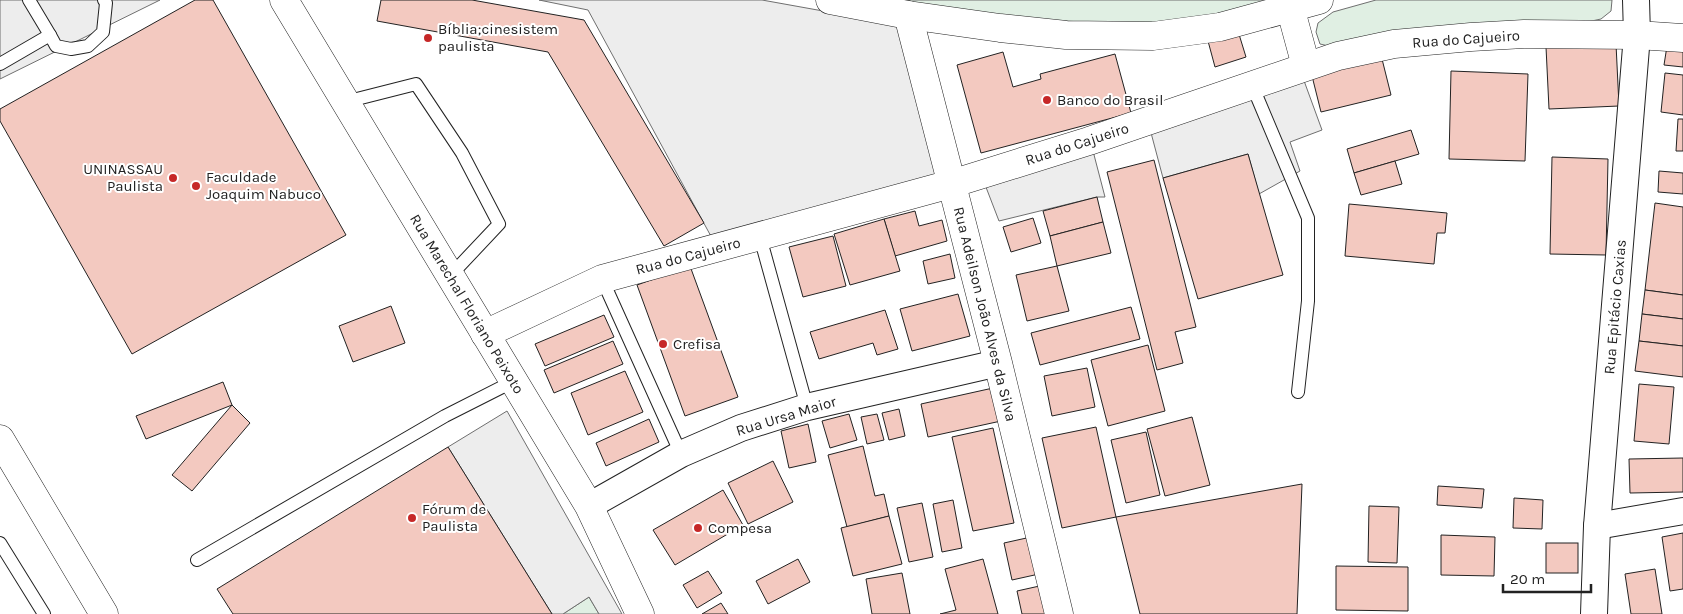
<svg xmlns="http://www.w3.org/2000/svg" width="1683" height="614" font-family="Karla,sans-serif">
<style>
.green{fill:#e0efe3;stroke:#6f6f6f}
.parking{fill:#ededed;stroke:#6f6f6f}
.building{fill:#f3c9c0;stroke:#222}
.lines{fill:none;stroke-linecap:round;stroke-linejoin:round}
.service-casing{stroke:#222;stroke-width:14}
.minor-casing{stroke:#222;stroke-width:28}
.tertiary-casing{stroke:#222;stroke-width:29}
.secondary-casing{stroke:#222;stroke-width:29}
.trunk-casing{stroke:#222;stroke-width:29}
.service{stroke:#fff;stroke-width:12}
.minor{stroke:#fff;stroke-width:26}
.tertiary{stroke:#fff;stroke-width:28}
.secondary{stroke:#fff;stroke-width:28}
.trunk{stroke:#fff;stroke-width:28}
.poi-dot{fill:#c62828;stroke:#fff;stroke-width:2}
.labels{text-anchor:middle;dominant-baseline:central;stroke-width:4;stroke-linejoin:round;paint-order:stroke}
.poi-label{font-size:15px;fill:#222;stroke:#fff;text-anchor:start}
.street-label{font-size:15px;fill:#222;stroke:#fff}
</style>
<rect width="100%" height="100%" fill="#fff"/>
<g class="green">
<polygon points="896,0 1319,0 1172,25 1031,20"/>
<polygon points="1376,0 1612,0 1611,11 1601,19 1587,22 1333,47 1320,44 1316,32 1318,23 1333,12"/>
<polygon points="589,597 599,614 563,614"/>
</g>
<g class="parking">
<polygon points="0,0 160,0 0,79"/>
<polygon points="539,0 762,0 901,25 943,178 713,240 588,10"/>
<polygon points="1303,78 1322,130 1290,142 1300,171 1259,194 1248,154 1163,178 1150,129"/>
<polygon points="1093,151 1105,197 1097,197 999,221 984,182"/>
<polygon points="507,411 622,614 599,614 589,597 563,614 552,614 448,447"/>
</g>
<g class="building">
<polygon points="195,0 213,0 346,235 132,354 0,121 0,109"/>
<polygon points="381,0 472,0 584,20 704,223 664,246 548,52 377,21"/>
<polygon points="1238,31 1246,57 1215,67 1208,41"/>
<polygon points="1616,44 1619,106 1549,109 1546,47"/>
<polygon points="1667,46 1683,48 1683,67 1664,65"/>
<polygon points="1003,52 1013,87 1041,79 1040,74 1115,54 1131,113 981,153 957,65"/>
<polygon points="1382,59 1391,95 1321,112 1312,76"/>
<polygon points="1451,71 1528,74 1525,161 1449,159"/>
<polygon points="1665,73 1683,75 1683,115 1661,112"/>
<polygon points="1678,119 1683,119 1683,151 1676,151"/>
<polygon points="1411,130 1419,154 1354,173 1347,149"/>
<polygon points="1248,154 1283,275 1198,299 1163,178"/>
<polygon points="1552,157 1608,159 1606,255 1550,254"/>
<polygon points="1154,160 1196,327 1175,332 1183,363 1157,370 1107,172"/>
<polygon points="1395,161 1402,184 1361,195 1354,173"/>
<polygon points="1659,171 1683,173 1683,194 1658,192"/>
<polygon points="1097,197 1103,222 1050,236 1043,211"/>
<polygon points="1655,203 1683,207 1683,295 1645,290"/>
<polygon points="1349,204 1447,213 1445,233 1437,233 1434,264 1345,256"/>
<polygon points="915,211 919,226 942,220 947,241 895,256 884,219"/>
<polygon points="1033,218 1041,243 1011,252 1003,227"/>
<polygon points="884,219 900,271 850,285 834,234"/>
<polygon points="1103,222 1111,253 1057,266 1050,236"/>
<polygon points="833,236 846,286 803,297 789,247"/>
<polygon points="950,254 955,278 928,284 923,261"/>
<polygon points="690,266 738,397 685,416 637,285"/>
<polygon points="1057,266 1069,311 1027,321 1016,275"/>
<polygon points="1645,290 1683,295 1683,319 1642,314"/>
<polygon points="958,294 970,336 912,351 900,309"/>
<polygon points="391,306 405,343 353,362 339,326"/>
<polygon points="1131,307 1140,339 1040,365 1031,333"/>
<polygon points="885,310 898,349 877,355 873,343 819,359 810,332"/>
<polygon points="1642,314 1683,319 1683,346 1639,341"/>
<polygon points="604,315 614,337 545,366 535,344"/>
<polygon points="613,341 623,364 554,393 544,370"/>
<polygon points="1639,341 1683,346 1683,377 1635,371"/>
<polygon points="1148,345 1165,411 1108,426 1091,360"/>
<polygon points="1087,368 1095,407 1052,416 1044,376"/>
<polygon points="625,371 643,412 588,435 571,393"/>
<polygon points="223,382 232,405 146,439 136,416"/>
<polygon points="1639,384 1674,387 1669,444 1634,441"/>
<polygon points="993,388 1001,421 928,437 921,404"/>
<polygon points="232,405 250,423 192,491 172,475"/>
<polygon points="899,409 905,436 889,440 882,413"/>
<polygon points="849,414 857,440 830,448 822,421"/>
<polygon points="877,414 884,440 867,444 861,417"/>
<polygon points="1192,417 1210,485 1165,496 1147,429"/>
<polygon points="649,419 659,442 606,466 596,443"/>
<polygon points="808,424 816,462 789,468 781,431"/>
<polygon points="1096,427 1116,517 1062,528 1042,438"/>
<polygon points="993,428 1014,523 973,531 952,437"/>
<polygon points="1146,432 1160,495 1126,503 1111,440"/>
<polygon points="863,446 875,496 884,494 889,516 847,527 828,455"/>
<polygon points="448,447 552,614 233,614 217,589"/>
<polygon points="1683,458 1683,492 1630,493 1629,459"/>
<polygon points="773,461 793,502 748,524 728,483"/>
<polygon points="1302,484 1297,614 1140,614 1116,517"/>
<polygon points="1438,486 1484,489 1482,508 1437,505"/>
<polygon points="723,490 743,525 675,565 653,530"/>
<polygon points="1514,498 1543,500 1542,529 1513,528"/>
<polygon points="953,500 962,548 942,552 933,504"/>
<polygon points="922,503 933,557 909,562 897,508"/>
<polygon points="1369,506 1399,507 1397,563 1368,562"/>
<polygon points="889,516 902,564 853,576 841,528"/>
<polygon points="1683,533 1683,589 1670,591 1662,537"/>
<polygon points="1441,535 1495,537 1494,576 1441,575"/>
<polygon points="1031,537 1039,574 1012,580 1004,543"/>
<rect x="1546" y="543" width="32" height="30"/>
<polygon points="798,559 810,582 768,604 756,581"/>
<polygon points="983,559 998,614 940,614 956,610 945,569"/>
<polygon points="1336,566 1408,567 1408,611 1336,610"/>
<polygon points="1655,569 1662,614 1631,614 1625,574"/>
<polygon points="708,571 722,593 697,608 683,585"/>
<polygon points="902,573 910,614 872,614 866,579"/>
<polygon points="1044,585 1050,614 1022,614 1017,591"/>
<polygon points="721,603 728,614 702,614"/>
</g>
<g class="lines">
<g class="service-casing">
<g id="service">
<polyline points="29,0 50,35"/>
<polyline points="0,64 50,35 56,46 71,49 88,46 103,32 106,3 104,0"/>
<polyline points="1252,85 1308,218 1308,301 1298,392"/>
<polyline points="345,102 416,84 462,153 499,224 450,276"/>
<polyline points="760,237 807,407"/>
<polyline points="602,279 681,454"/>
<polyline points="0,543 44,614"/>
<polyline points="197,560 445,416 514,381"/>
</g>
</g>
<g class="minor-casing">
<g id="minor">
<polyline points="589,506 681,454 741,428 807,407 998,363"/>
<polyline points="1597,526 1683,511"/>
<polyline points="1594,614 1597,526 1637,35 1636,0"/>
</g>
</g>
<g class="tertiary-casing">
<g id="tertiary">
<polyline points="908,15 998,363 1059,614"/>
<polyline points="485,334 602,279 951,184 1089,141 1338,56 1394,44 1471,37 1524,34 1637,35 1683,38"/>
</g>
</g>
<g class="secondary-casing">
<g id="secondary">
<polyline points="284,0 589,506 640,614"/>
<polyline points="830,0 908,15 1000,28 1066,35 1153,36 1220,27 1319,0"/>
<polyline points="1290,7 1306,66"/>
</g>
</g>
<g class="trunk-casing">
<polyline id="trunk" points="0,439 104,614"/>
</g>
<use href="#service" class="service"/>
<use href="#minor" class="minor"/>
<use href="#tertiary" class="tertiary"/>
<use href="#secondary" class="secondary"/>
<use href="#trunk" class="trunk"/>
</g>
<g class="poi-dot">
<circle cx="428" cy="38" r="5"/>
<circle cx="1047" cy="100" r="5"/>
<circle cx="173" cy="178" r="5"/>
<circle cx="196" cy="186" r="5"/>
<circle cx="663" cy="344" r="5"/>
<circle cx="412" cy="518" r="5"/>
<circle cx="698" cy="528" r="5"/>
</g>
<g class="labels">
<g class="poi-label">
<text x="438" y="29">Bíblia;cinesistem<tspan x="438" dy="17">paulista</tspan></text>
<text x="1057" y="100">Banco do Brasil</text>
<text x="163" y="169" text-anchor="end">UNINASSAU<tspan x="163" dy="17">Paulista</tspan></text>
<text x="206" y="177">Faculdade<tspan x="206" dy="17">Joaquim Nabuco</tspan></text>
<text x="673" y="344">Crefisa</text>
<text x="422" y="509">Fórum de<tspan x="422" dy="17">Paulista</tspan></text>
<text x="708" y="528">Compesa</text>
</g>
<g class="street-label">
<text transform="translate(1466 39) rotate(-4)">Rua do Cajueiro</text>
<text transform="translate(1077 144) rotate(-18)">Rua do Cajueiro</text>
<text transform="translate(688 256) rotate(-15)">Rua do Cajueiro</text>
<text transform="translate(467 304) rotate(59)">Rua Marechal Floriano Peixoto</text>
<text transform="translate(1615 307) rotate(-85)">Rua Epitácio Caxias</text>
<text transform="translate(985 314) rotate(76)">Rua Adeilson João Alves da Silva</text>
<text transform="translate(786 416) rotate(-17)">Rua Ursa Maior</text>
</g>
</g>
<path d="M1503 584v8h88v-8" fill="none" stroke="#222222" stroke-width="2.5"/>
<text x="1510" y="584" font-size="15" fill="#222222" stroke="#ffffff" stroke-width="4" paint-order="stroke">20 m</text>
</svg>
